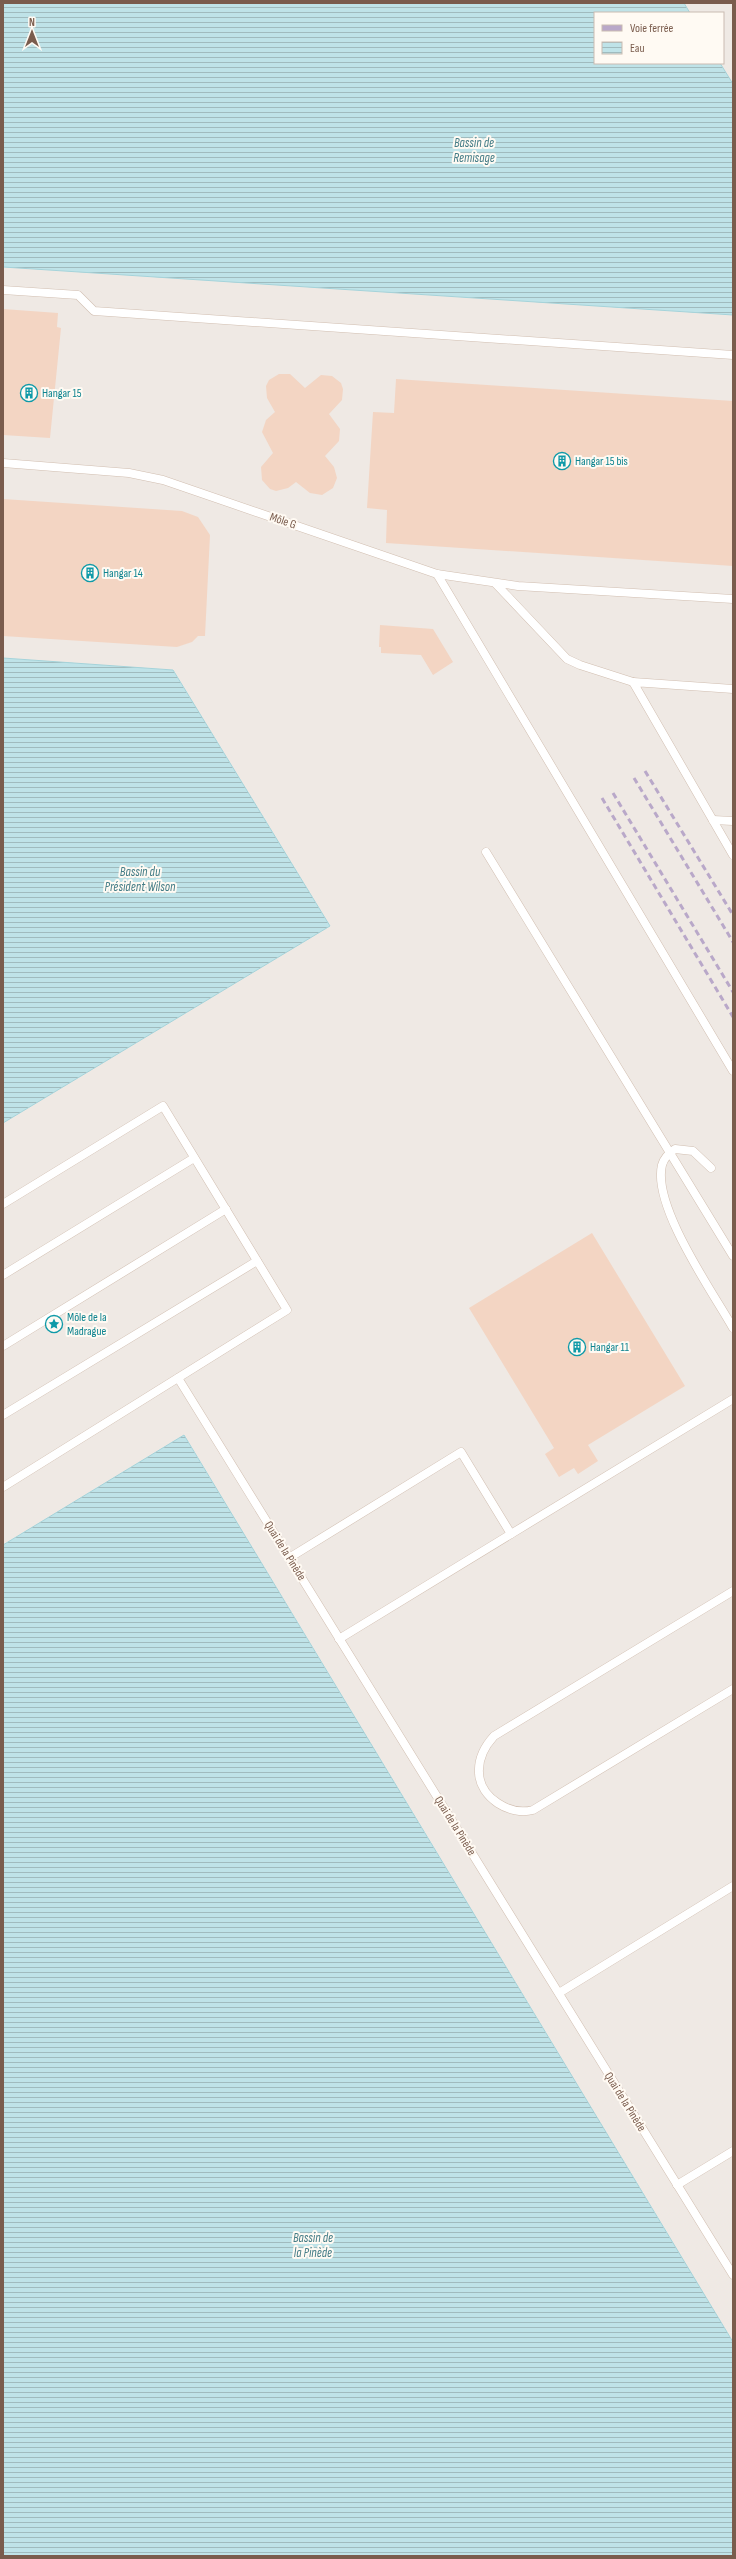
<svg xmlns="http://www.w3.org/2000/svg" width="736" height="2559" font-family="'Sofia Sans Condensed',sans-serif">
<style>
.industrial{fill:#efe9e4}
.water{fill:url(#water-rules);stroke:#a5d3da}
.building{fill:#f3d5c3}
.lines{fill:none;stroke-linecap:round;stroke-linejoin:round}
.service-casing{stroke:#d1beb0;stroke-width:9}
.service{stroke:#fff;stroke-width:8}
.rail{stroke:#b9a8c9;stroke-width:3;stroke-dasharray:6 4;stroke-linecap:butt}
.labels{text-anchor:middle;dominant-baseline:central;stroke-width:4;stroke-linejoin:round;paint-order:stroke}
.culture-label{font-size:12px;fill:#0d838f;stroke:#fffaf3;text-anchor:start}
.street-label{font-size:12px;fill:#7a5c4d;stroke:#fffaf3}
.water-label{font-size:13px;font-style:italic;fill:#437c86;stroke:#fffaf3}
</style>
<defs>
<pattern id="water-rules" width="6" height="5" patternUnits="userSpaceOnUse"><rect width="6" height="5" fill="#bfe3e8"/><path d="M0 2.5h6" fill="none" stroke="#a0bbbe"/></pattern>
</defs>
<rect width="100%" height="100%" fill="#fdf6ec"/>
<g class="industrial">
<polygon points="684,3 733,3 733,84 720,63 723,63 723,13 690,13"/>
<polygon points="3,267 733,315 733,2342 184,1436 3,1545 3,1123 330,926 173,670 3,658"/>
</g>
<g class="water">
<polygon points="3,3 684,3 690,13 595,13 595,63 720,63 733,84 733,315 3,267"/>
<polygon points="3,658 173,670 330,926 3,1123"/>
<polygon points="184,1435 733,2342 733,2556 3,2556 3,1545"/>
</g>
<g class="building">
<polygon points="3,309 58,313 57,327 61,328 50,438 3,435"/>
<polygon points="279,374 290,374 305,388 321,375 332,376 341,383 343,389 342,400 329,414 340,429 339,441 325,456 334,467 337,478 333,488 322,495 310,493 296,482 288,488 276,491 270,489 262,480 261,467 273,453 262,432 266,420 275,412 267,398 266,386 269,380"/>
<polygon points="396,379 733,401 733,566 386,543 387,510 367,508 373,412 394,413"/>
<polygon points="3,499 182,511 198,517 210,535 205,636 198,636 192,642 177,647 3,636"/>
<polygon points="380,625 433,629 453,662 433,675 421,655 381,653 381,647 379,647"/>
<polygon points="592,1233 685,1386 588,1445 598,1461 578,1474 574,1468 559,1477 545,1454 554,1448 469,1308"/>
</g>
<g class="lines">
<g class="service-casing">
<g id="service">
<polyline points="3,290 78,295 94,311 733,355"/>
<polyline points="3,463 129,473 163,480 437,574 518,586 733,599"/>
<polyline points="437,574 733,1071"/>
<polyline points="496,584 567,659 580,665 633,682"/>
<polyline points="733,689 633,682 733,855"/>
<polyline points="713,820 733,821"/>
<polyline points="486,852 733,1256"/>
<path d="M711 1168 693 1151 675 1149C669 1153 664 1158 662 1165 652 1206 712 1291 733 1328"/>
<polyline points="3,1204 163,1106 287,1310 3,1487"/>
<polyline points="3,1275 194,1158"/>
<polyline points="3,1346 226,1209"/>
<polyline points="178,1378 733,2275"/>
<polyline points="3,1415 257,1261"/>
<polyline points="289,1558 461,1452 511,1534 733,1399"/>
<path d="M733 1591 494 1736C484 1747 478 1758 479 1773 480 1798 510 1816 533 1810L733 1689"/>
<polyline points="339,1639 511,1534"/>
<polyline points="559,1993 733,1886"/>
<polyline points="677,2185 733,2151"/>
</g>
</g>
<use href="#service" class="service"/>
<g class="rail">
<polyline points="645,771 733,915"/>
<polyline points="634,778 733,942"/>
<polyline points="613,793 733,992"/>
<polyline points="602,798 733,1017"/>
</g>
</g>
<defs>
<g id="building-ring" transform="scale(0.9)"><circle r="9.5" fill="#fffaf3" stroke="#0f9aa8" stroke-width="1.5"/><path d="M-4-6H4V6H1V3H-1V6H-4ZM-2.5-4.3h1.7v1.8h-1.7ZM.8-4.3h1.7v1.8H.8ZM-2.5-1h1.7V.8h-1.7ZM.8-1h1.7V.8H.8Z" fill="#0f9aa8"/></g>
<g id="sight-ring" transform="scale(0.9)"><circle r="9.5" fill="#fffaf3" stroke="#0f9aa8" stroke-width="1.5"/><path d="M0-6L1.8-2.2L6-1.7L2.9 1.2L3.7 5.4L0 3.3L-3.7 5.4L-2.9 1.2L-6-1.7L-1.8-2.2Z" fill="#0f9aa8"/></g>
</defs>
<g fill-rule="evenodd">
<use href="#building-ring" x="29" y="393"/>
<use href="#building-ring" x="562" y="461"/>
<use href="#building-ring" x="90" y="573"/>
<use href="#sight-ring" x="54" y="1324"/>
<use href="#building-ring" x="577" y="1347"/>
</g>
<g class="labels">
<g class="culture-label">
<text x="42" y="393">Hangar 15</text>
<text x="575" y="461">Hangar 15 bis</text>
<text x="103" y="573">Hangar 14</text>
<text x="67" y="1317">Môle de la<tspan x="67" dy="14">Madrague</tspan></text>
<text x="590" y="1347">Hangar 11</text>
</g>
<g class="street-label">
<text transform="translate(283 521) rotate(19)">Môle G</text>
<text transform="translate(285 1551) rotate(58)">Quai de la Pinède</text>
<text transform="translate(455 1826) rotate(58)">Quai de la Pinède</text>
<text transform="translate(625 2102) rotate(58)">Quai de la Pinède</text>
</g>
<g class="water-label">
<text x="474" y="143">Bassin de<tspan x="474" dy="15">Remisage</tspan></text>
<text x="140" y="872">Bassin du<tspan x="140" dy="15">Président Wilson</tspan></text>
<text x="313" y="2238">Bassin de<tspan x="313" dy="15">la Pinède</tspan></text>
</g>
</g>
<rect width="736" height="2559" fill="none" stroke="#7a5c4d" stroke-width="8"/>
<rect x="594" y="12" width="130" height="52" fill="#fffaf3" stroke="#cabbb1"/>
<rect x="602" y="25" width="20" height="6" fill="#b9a8c9" stroke="#cabbb1"/>
<text x="630" y="32" font-size="12" fill="#7a5c4d">Voie ferrée</text>
<rect x="602" y="42" width="20" height="12" fill="url(#water-rules)" stroke="#cabbb1"/>
<text x="630" y="52" font-size="12" fill="#7a5c4d">Eau</text>
<g transform="translate(32 32)" stroke="#fffaf3" stroke-width="3" paint-order="stroke">
<path d="M0-3L7 15L0 10L-7 15Z" fill="#7a5c4d"/>
<text y="-6" font-size="11" font-weight="bold" text-anchor="middle" fill="#7a5c4d">N</text>
</g>
</svg>
